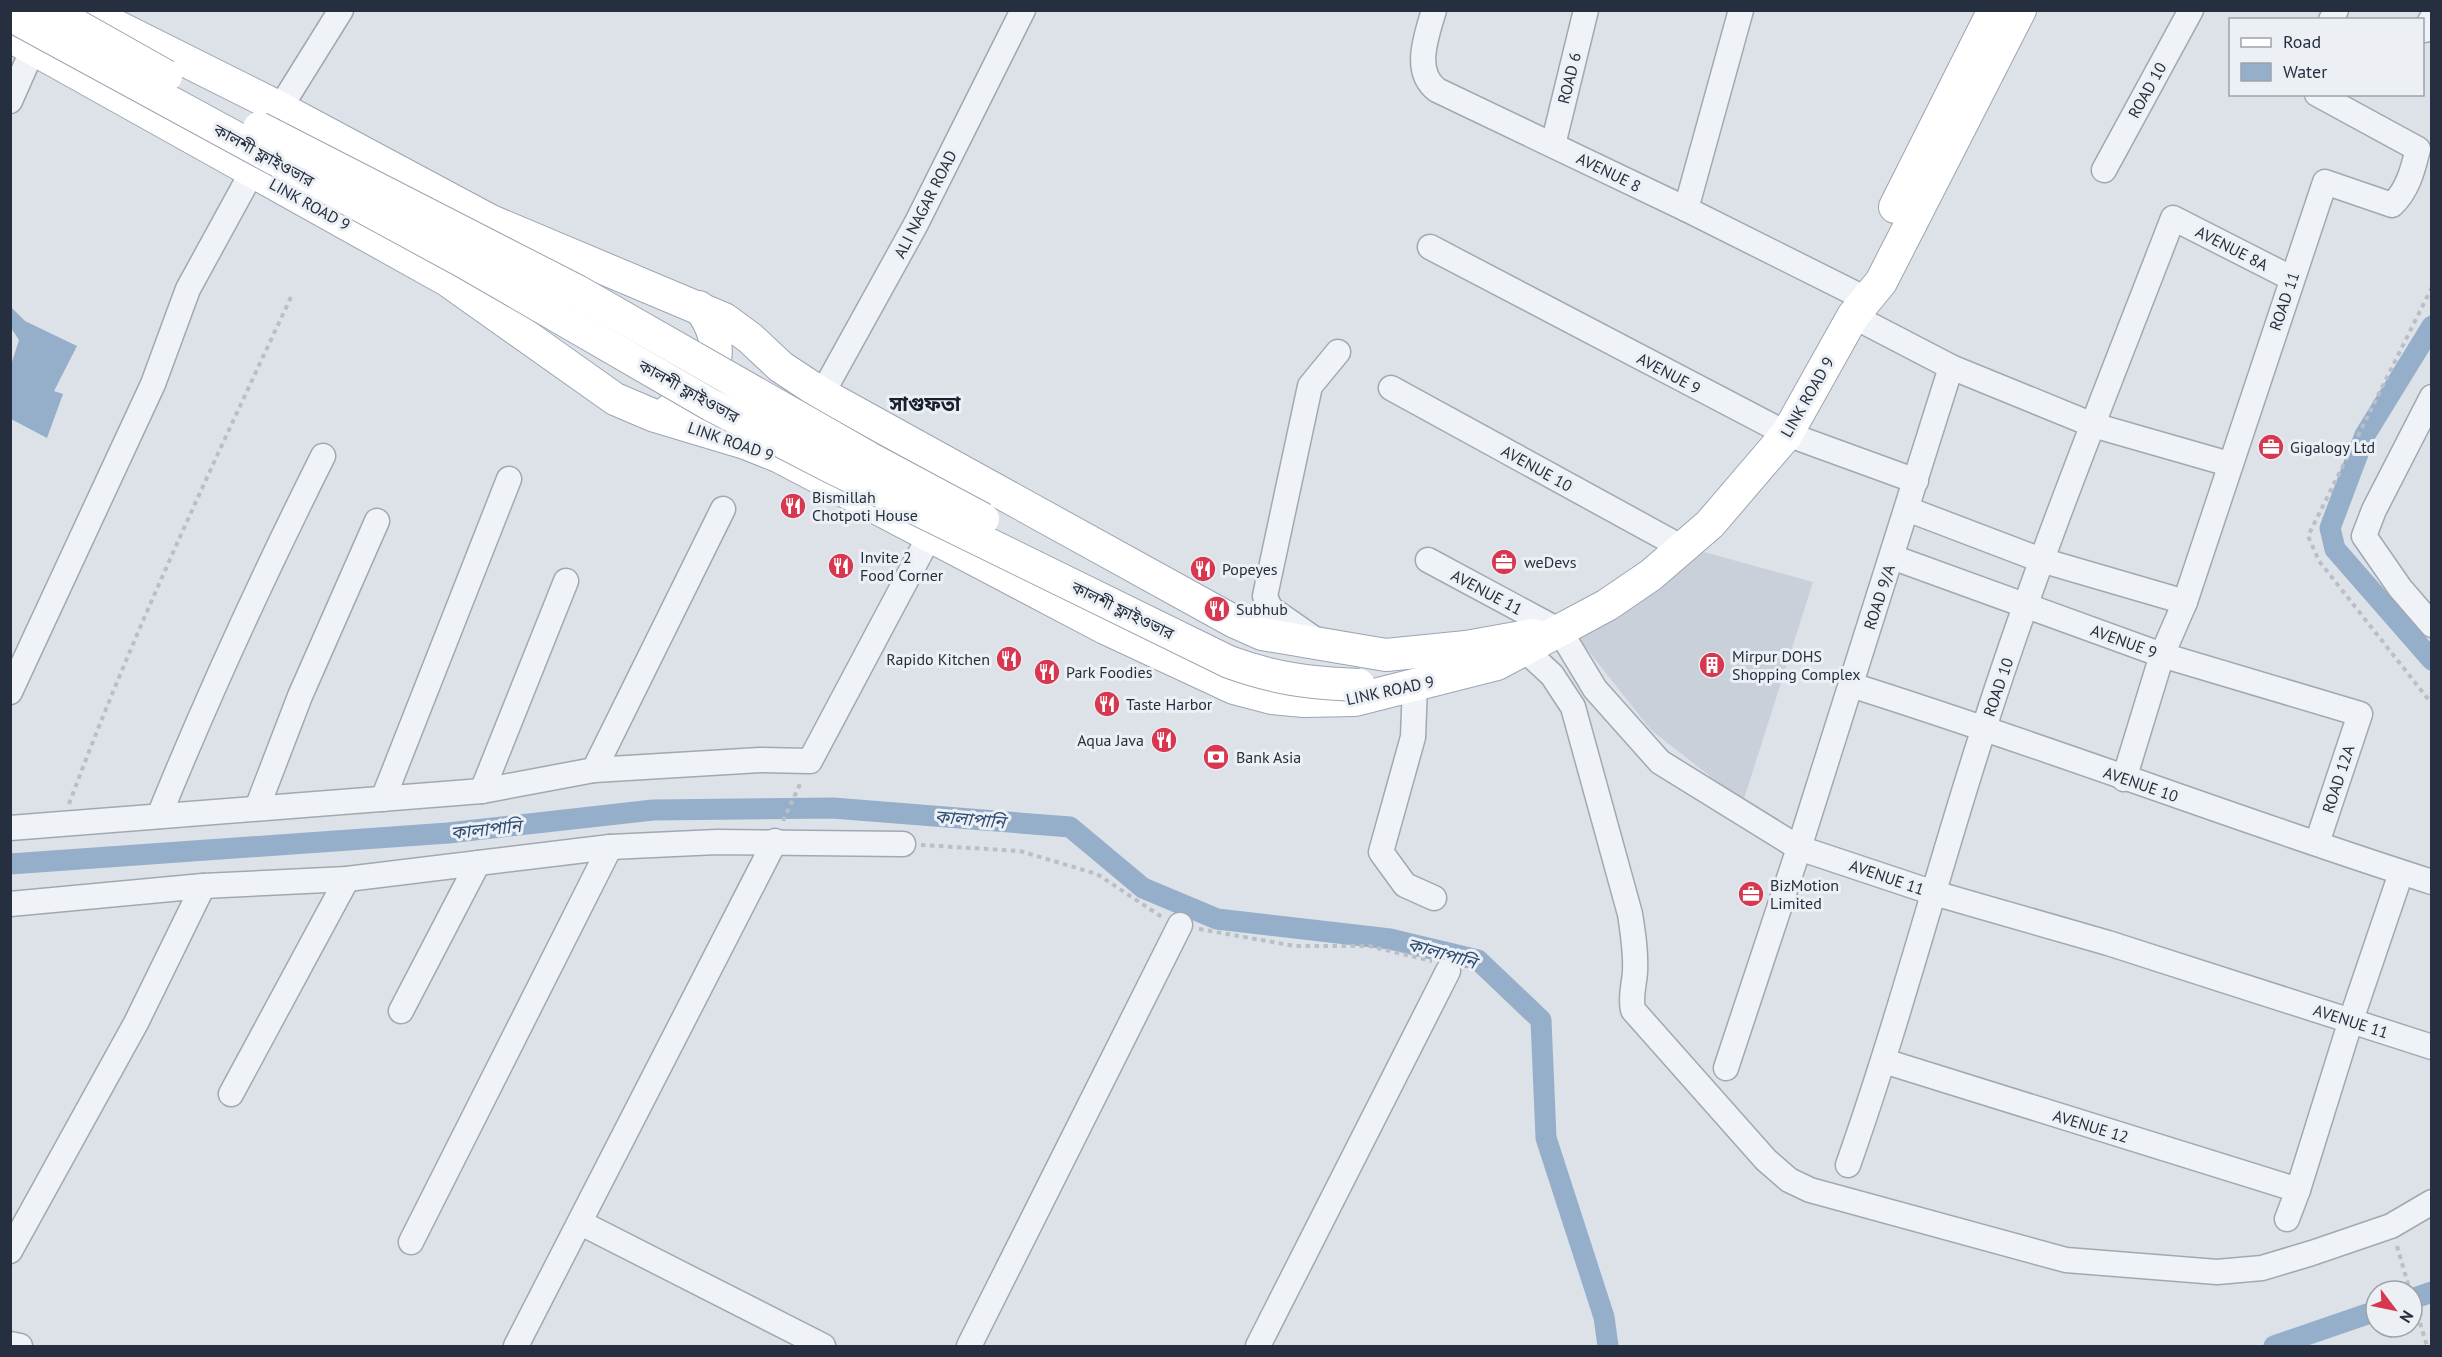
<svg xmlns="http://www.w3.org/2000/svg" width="2442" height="1357" font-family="'PT Sans','Noto Sans Bengali',sans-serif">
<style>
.built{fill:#cad0da}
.water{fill:#95afcb}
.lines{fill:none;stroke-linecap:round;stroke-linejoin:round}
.canal{stroke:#95afcb;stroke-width:21}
.minor-casing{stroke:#a2a8b2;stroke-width:27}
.major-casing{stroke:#9ba5b4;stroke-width:34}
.path{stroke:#babfc6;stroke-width:4;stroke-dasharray:4.5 4.5;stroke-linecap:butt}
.minor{stroke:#eff2f6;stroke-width:24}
.major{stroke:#fff;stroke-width:32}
.major-bridge-casing{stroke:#9ba5b4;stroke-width:34;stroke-linecap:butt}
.major-bridge{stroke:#fff;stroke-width:32}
.labels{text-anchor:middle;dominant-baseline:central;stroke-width:6;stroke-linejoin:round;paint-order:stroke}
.street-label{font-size:16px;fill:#252f3f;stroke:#ecf0f5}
.poi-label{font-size:16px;fill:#252f3f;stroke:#ecf0f5;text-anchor:start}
.water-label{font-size:18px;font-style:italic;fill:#2d4d75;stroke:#ecf0f5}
.quarter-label{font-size:20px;font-weight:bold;fill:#182030;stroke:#ecf0f5}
</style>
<rect width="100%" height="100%" fill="#dde1e8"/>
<polygon class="built" points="1704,552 1813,582 1743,802 1651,730 1578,638"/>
<polygon class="water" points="11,307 25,321 77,346 54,391 63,394 47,438 11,419 11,365 19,340 11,328"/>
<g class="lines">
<g class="canal">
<polyline points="2432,326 2365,435 2330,528 2335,549 2432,660"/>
<polyline points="10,864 448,833 653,810 833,808 1070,827 1143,888 1217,919 1390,939 1478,960 1541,1020 1546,1138 1604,1317 1608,1346"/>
<polyline points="2412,1299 2432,1292"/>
<polyline points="2274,1346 2376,1311"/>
</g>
<g class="minor-casing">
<g id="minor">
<path d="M1434 10C1427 35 1412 71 1437 90L1686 209 1856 294"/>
<polyline points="2331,20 2336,10"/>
<polyline points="2425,30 2432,18"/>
<polyline points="10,101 33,49"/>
<polyline points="280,108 341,10"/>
<polyline points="1553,145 1586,10"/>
<polyline points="2104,170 2191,10"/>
<polyline points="1686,209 1741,10"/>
<polyline points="1430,247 1787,434 1916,481"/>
<polyline points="1951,367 2093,425 2229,464"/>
<polyline points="1391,388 1683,548"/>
<polyline points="822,394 916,224 1023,10"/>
<polyline points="2432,397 2374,510 2364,536 2400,588 2432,625"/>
<polyline points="1907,509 2041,560 2185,602"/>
<polyline points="1892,557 2162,655 2360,714 2317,843"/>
<polyline points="1428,560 1560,631 1595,689 1660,762 1799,848 1934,893 2108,943 2432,1047"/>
<polyline points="1316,640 1270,608 1265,596 1310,386 1338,352"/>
<path d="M1525 650 1552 675 1573 707 1630 914C1633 933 1636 952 1635 972 1634 986 1630 996 1633 1010L1766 1160 1789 1180 1810 1190 2066 1260 2217 1272 2262 1268 2312 1253 2391 1226 2432 1202"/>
<path d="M1851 685C2046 746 2237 820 2432 882"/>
<polyline points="1415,686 1413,737 1381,852 1405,885 1434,898"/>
<polyline points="10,692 153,384 188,289 252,172"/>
<polyline points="594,770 723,509"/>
<path d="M2124 779 2162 655 2185 602 2325 182 2392 205C2408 190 2413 169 2418 149L2317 94"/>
<polyline points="482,791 566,581"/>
<polyline points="383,799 509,479"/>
<polyline points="257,808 300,696 377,521"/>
<path d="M159 816C209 693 264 574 323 456"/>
<polyline points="10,828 482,791 594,770 760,760 810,761 929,537"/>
<polyline points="10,904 203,886 347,879 610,847 717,842 903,844"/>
<polyline points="401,1011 478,863"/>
<polyline points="1884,1061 2298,1190"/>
<polyline points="1726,1068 1799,848 1951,367 1853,316"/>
<polyline points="231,1094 347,879"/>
<path d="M1848 1165C1899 1021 1937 873 1984 728 2039 555 2108 387 2173 218L2291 278"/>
<polyline points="2287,1219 2298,1190 2351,1020 2401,873"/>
<polyline points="581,1223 823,1346"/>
<polyline points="411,1242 610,847"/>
<polyline points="10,1251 136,1023 203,886"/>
<polyline points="10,1344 20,1346"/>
<polyline points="516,1346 775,841"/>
<polyline points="969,1346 1180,925"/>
<polyline points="1258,1346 1448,971"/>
</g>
</g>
<g class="major-casing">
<g id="major">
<polyline points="84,10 280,108 491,221 724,319 750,338 781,367 822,394 1235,622 1262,634 1386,655 1466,647 1533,635"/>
<polyline points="10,36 447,280 615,399 655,416 745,443 780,457 1105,628 1234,688 1272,698 1304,701 1355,700 1497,664 1607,605 1651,575 1710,524 1787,434 1853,316 1881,282 2020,10"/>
<polyline points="1895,207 1994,10"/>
<path d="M670 410C717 390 730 347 699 307"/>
</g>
</g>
<g class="path">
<polyline points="2432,287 2308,536 2319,561 2432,704"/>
<path d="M69 804C133 632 213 464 291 297"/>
<polyline points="783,821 801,782"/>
<polyline points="921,845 1020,851 1097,874 1162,917"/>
<polyline points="1199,929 1295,946 1369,946 1432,961"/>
<polyline points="2397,1246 2410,1291"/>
<polyline points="2412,1297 2427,1346"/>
</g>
<use href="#minor" class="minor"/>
<use href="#major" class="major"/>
<g class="major-bridge-casing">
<g id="major-bridge">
<polyline points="49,10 166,76"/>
<path d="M10 15 464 262 711 405 831 467 1229 662C1276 679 1309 683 1359 685"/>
<polyline points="259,128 577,291 869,458 983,519"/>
</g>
</g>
<use href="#major-bridge" class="major-bridge"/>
</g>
<defs>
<g id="office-disc" transform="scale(1.35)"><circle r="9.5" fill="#d73850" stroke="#ecf0f5"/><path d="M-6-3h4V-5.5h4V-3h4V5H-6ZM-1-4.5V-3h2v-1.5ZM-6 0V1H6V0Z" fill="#fff"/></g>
<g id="restaurant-disc" transform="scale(1.35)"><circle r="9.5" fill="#d73850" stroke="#ecf0f5"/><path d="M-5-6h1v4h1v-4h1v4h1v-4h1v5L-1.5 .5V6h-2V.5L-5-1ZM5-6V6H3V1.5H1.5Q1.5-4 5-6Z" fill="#fff"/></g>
<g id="building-disc" transform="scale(1.35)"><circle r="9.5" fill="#d73850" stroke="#ecf0f5"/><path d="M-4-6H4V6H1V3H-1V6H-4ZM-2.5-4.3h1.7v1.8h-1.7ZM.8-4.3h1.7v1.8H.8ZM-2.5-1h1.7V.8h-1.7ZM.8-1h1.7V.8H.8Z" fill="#fff"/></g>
<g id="bank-disc" transform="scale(1.35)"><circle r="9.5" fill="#d73850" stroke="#ecf0f5"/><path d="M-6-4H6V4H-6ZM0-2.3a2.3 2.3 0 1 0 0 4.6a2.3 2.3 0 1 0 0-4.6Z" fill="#fff"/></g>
</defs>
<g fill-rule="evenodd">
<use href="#office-disc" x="2271" y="447"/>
<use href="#restaurant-disc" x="793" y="506"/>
<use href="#office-disc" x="1504" y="562"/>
<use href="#restaurant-disc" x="841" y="566"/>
<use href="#restaurant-disc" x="1203" y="569"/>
<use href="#restaurant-disc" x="1217" y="609"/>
<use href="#restaurant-disc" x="1009" y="659"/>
<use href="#building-disc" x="1712" y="665"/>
<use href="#restaurant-disc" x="1047" y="672"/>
<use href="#restaurant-disc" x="1107" y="704"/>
<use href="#restaurant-disc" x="1164" y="740"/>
<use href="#bank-disc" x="1216" y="757"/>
<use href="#office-disc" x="1751" y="894"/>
</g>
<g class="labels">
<g class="street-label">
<text transform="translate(1569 78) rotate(-76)">ROAD 6</text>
<text transform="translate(2147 90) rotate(-61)">ROAD 10</text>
<text transform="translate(264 155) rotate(29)">কালশী ফ্লাইওভার</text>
<text transform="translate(1609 172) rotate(26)">AVENUE 8</text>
<text transform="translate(310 204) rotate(29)">LINK ROAD 9</text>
<text transform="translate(925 204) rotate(-63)">ALI NAGAR ROAD</text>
<text transform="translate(2232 248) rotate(27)">AVENUE 8A</text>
<text transform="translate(2284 301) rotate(-71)">ROAD 11</text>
<text transform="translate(1669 373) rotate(28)">AVENUE 9</text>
<text transform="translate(689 391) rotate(29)">কালশী ফ্লাইওভার</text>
<text transform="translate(1807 397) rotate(-60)">LINK ROAD 9</text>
<text transform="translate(731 441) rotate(19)">LINK ROAD 9</text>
<text transform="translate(1537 468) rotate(29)">AVENUE 10</text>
<text transform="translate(1487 592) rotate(28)">AVENUE 11</text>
<text transform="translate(1879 597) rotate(-72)">ROAD 9/A</text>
<text transform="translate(1123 610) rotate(26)">কালশী ফ্লাইওভার</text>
<text transform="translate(2124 641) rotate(20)">AVENUE 9</text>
<text transform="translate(1998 687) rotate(-71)">ROAD 10</text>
<text transform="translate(1390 690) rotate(-12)">LINK ROAD 9</text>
<text transform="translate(2338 779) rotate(-72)">ROAD 12A</text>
<text transform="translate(2141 784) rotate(19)">AVENUE 10</text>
<text transform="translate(1887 877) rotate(19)">AVENUE 11</text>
<text transform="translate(2351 1021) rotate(18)">AVENUE 11</text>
<text transform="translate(2091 1126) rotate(17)">AVENUE 12</text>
</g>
<g class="poi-label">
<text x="2290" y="447">Gigalogy Ltd</text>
<text x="812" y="497">Bismillah<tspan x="812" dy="18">Chotpoti House</tspan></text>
<text x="860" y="557">Invite 2<tspan x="860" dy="18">Food Corner</tspan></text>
<text x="1524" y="562">weDevs</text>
<text x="1222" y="569">Popeyes</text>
<text x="1236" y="609">Subhub</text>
<text x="1732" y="656">Mirpur DOHS<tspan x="1732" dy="18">Shopping Complex</tspan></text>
<text x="990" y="659" text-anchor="end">Rapido Kitchen</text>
<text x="1066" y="672">Park Foodies</text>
<text x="1126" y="704">Taste Harbor</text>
<text x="1144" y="740" text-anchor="end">Aqua Java</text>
<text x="1236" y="757">Bank Asia</text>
<text x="1770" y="885">BizMotion<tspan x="1770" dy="18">Limited</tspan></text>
</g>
<g class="water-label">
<text transform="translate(970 819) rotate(5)">কালাপানি</text>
<text transform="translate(486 829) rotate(-6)">কালাপানি</text>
<text transform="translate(1442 953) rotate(16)">কালাপানি</text>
</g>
<g class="quarter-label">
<text x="925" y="404">সাগুফতা</text>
</g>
</g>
<rect width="2442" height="1357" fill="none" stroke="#252f3f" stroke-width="24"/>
<rect x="2229" y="18" width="195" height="78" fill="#ecf0f5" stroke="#9ca3ac" stroke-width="1.5"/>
<rect x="2241" y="38" width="30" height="9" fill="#ffffff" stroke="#9ca3ac" stroke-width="1.5"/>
<text x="2283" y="48" font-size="18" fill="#252f3f">Road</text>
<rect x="2241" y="63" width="30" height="18" fill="#95afcb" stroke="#9ca3ac" stroke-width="1.5"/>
<text x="2283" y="78" font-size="18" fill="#252f3f">Water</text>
<g transform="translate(2394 1309) rotate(122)"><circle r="28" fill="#ecf0f5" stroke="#9ca3ac" stroke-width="1.5"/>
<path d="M0-4.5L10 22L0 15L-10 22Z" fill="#d73850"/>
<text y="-9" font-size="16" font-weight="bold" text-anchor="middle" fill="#252f3f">N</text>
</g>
</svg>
